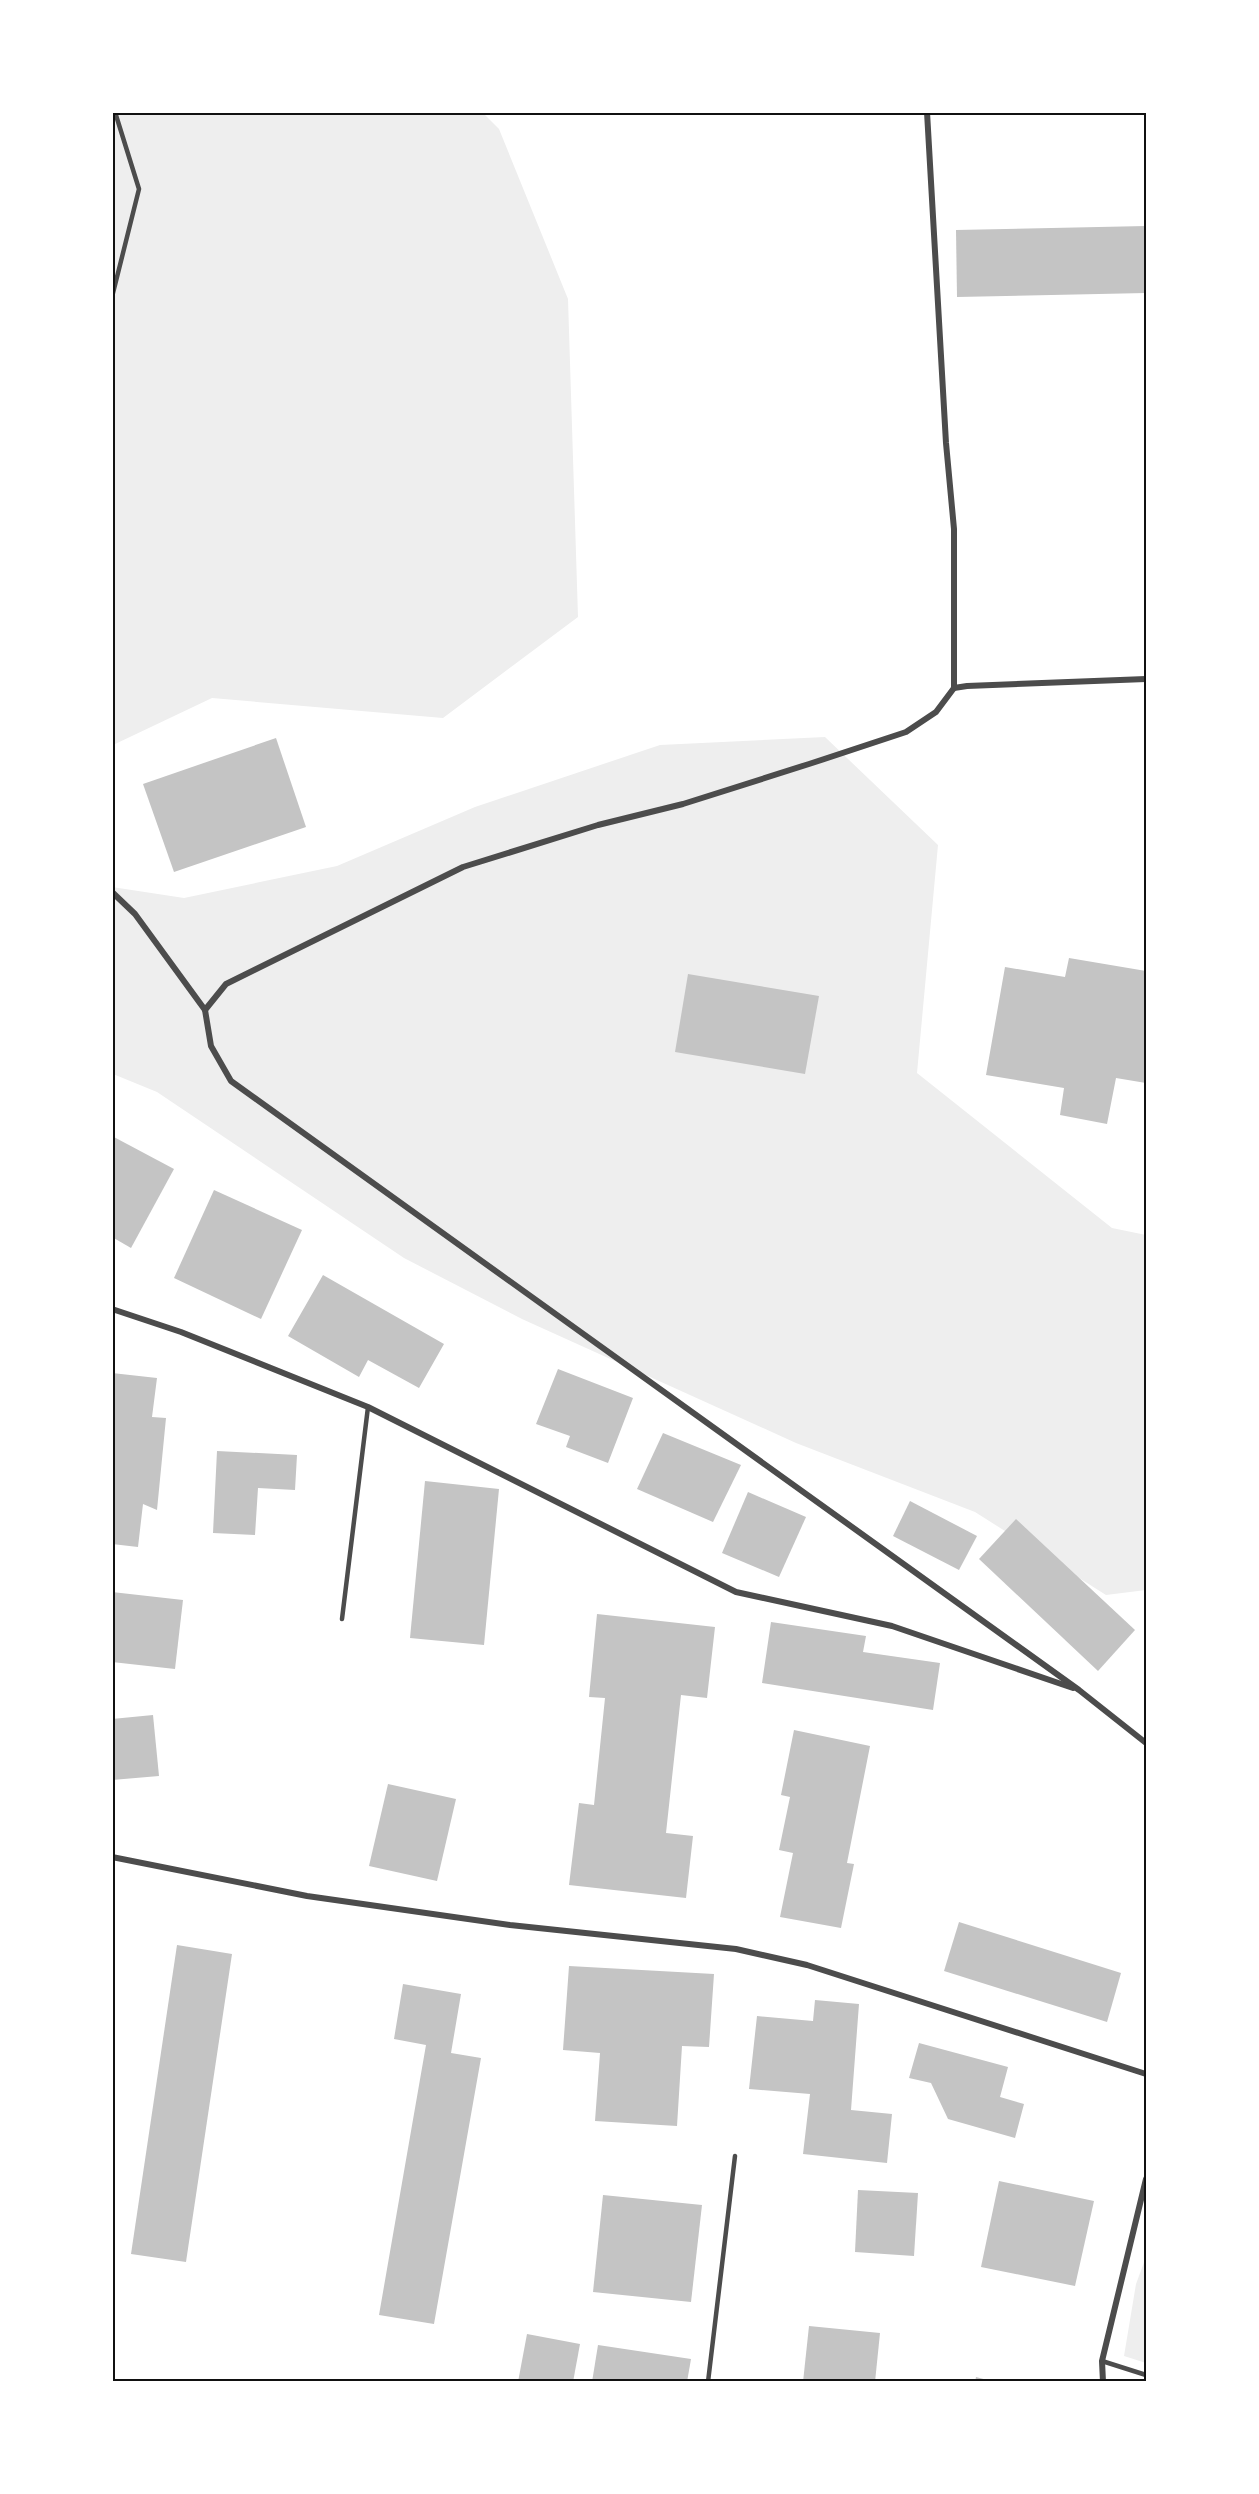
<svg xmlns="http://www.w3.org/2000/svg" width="1259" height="2494" font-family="Poppins,sans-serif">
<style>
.green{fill:#eee}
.building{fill:#c4c4c4}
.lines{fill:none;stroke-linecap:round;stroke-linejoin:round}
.service{stroke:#4c4c4c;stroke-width:4.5}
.minor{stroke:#4c4c4c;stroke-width:6}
.neatline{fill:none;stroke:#111;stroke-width:2}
</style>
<rect width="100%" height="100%" fill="#fff"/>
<g class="green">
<polygon points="482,112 499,129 568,299 578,617 443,718 212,698 113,745 112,113"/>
<polygon points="825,737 938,845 917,1073 1112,1228 1146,1235 1146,1590 1106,1595 975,1512 796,1443 522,1319 404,1258 157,1092 113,1074 112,887 184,898 337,866 475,807 660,745"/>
<polygon points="1146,2257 1146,2363 1124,2356 1136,2284"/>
</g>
<g class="building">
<polygon points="1146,226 1146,293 957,297 956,230"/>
<polygon points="276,738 306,827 174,872 143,784"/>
<polygon points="1069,958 1146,971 1146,1083 1116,1078 1107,1124 1060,1115 1064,1088 986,1075 1005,967 1065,977"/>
<polygon points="688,974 819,996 805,1074 675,1052"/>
<polygon points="112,1136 174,1169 131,1248 112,1237"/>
<polygon points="214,1190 302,1230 261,1319 174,1278"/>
<polygon points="323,1275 444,1344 419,1388 368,1360 359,1377 288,1336"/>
<polygon points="558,1369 633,1398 608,1463 566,1447 570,1436 536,1424"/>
<polygon points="112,1373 157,1378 152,1417 166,1418 157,1510 143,1504 138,1547 112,1544"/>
<polygon points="663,1433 741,1465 713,1522 637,1489"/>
<polygon points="217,1451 297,1455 295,1490 258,1488 255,1535 213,1533"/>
<polygon points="425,1481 499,1489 484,1645 410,1638"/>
<polygon points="748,1492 806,1517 779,1577 722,1553"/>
<polygon points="910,1501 977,1536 959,1570 893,1536"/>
<polygon points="1016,1519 1135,1630 1098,1671 979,1559"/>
<polygon points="112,1592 183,1600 175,1669 112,1662"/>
<polygon points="597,1614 715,1627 707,1698 681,1695 666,1833 693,1836 686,1898 569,1885 579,1803 594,1805 605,1698 589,1697"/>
<polygon points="771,1622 866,1636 863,1652 940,1663 933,1710 762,1683"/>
<polygon points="153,1715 159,1776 112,1780 112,1719"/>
<polygon points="794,1730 870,1746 847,1863 854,1864 841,1928 780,1917 793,1853 779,1850 790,1797 781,1795"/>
<polygon points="388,1784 456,1799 437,1881 369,1866"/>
<polygon points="959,1922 1121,1973 1107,2022 944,1971"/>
<polygon points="177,1945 232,1954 186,2262 131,2254"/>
<polygon points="569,1966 714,1974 709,2047 682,2046 677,2126 595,2121 600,2053 563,2050"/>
<polygon points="403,1984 461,1994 451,2053 481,2058 434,2324 379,2315 426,2045 394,2039"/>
<polygon points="815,2000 859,2004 851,2110 892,2114 887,2163 803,2154 810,2094 749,2089 757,2016 813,2021"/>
<polygon points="919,2043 1008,2067 1000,2097 1024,2104 1015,2138 948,2119 931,2083 909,2078"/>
<polygon points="999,2181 1094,2201 1075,2286 981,2267"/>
<polygon points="858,2190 918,2193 914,2256 855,2252"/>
<polygon points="603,2195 702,2205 691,2302 593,2292"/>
<polygon points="809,2326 880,2333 875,2382 803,2382"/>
<polygon points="527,2334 580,2344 573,2382 518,2382"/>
<polygon points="598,2345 691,2359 687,2382 592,2382"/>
<polygon points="976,2377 991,2381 990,2382 975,2382"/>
</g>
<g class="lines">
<g class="service">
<polyline points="112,297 139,189 115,112"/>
<polyline points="342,1619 368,1407"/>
<polyline points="1102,2361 1146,2375"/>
<polyline points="708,2382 735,2156"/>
</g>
<g class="minor">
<polyline points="927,112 946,443 954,529 954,688 936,712 906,732 809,764 683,804 598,825 463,867 226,984 205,1010 211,1046 231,1081 1079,1690 1146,1743"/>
<polyline points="954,688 967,686 1146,679"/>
<polyline points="112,892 135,914 205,1010"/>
<polyline points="112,1309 181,1332 368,1407 736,1592 892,1626 1073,1688"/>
<polyline points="112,1857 307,1896 510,1925 736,1949 807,1965 1146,2074"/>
<polyline points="1103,2382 1102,2361 1146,2179"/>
</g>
</g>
<rect width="1259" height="2494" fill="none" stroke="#ffffff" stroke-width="228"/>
<rect x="114" y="114" width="1031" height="2266" class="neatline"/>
</svg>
